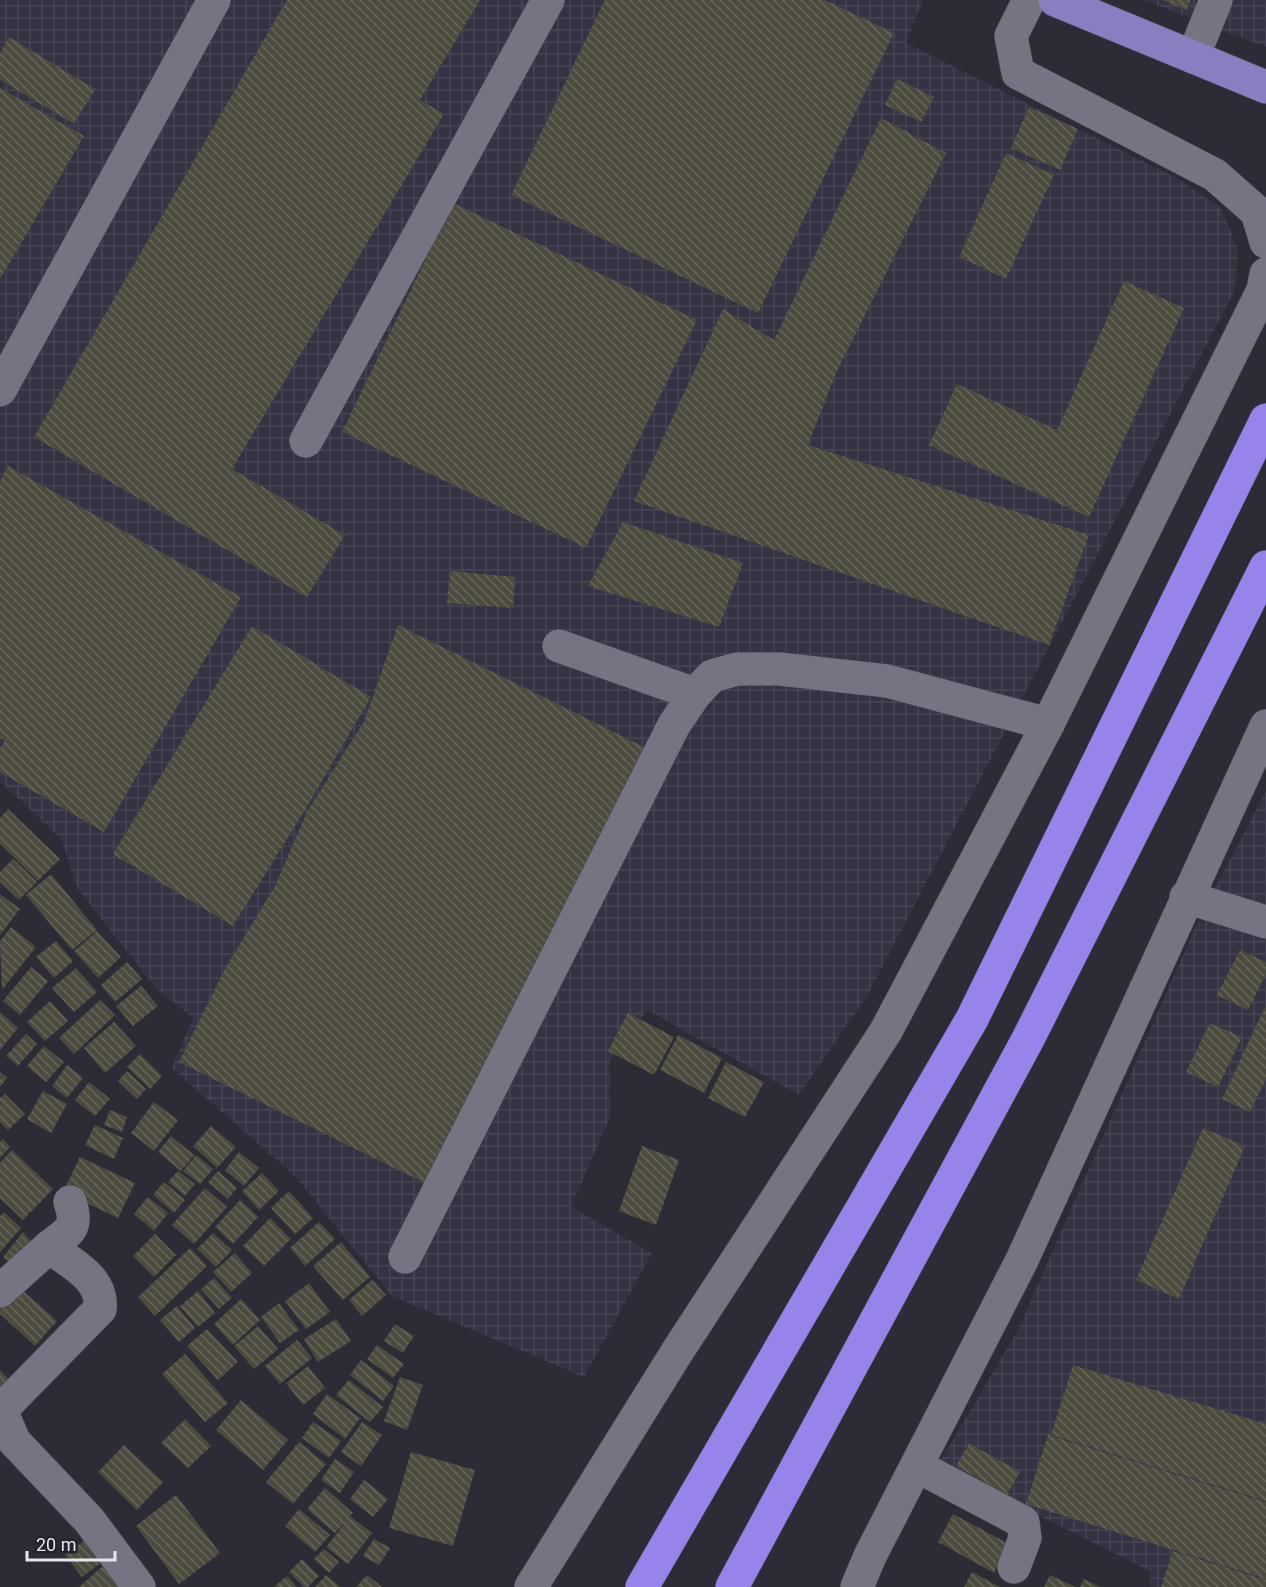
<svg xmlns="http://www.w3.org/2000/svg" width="1266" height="1587" font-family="Roboto,sans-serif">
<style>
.industrial{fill:url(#industrial-grid)}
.building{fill:url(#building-back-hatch)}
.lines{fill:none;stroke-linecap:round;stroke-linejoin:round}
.minor-casing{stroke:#474650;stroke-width:34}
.major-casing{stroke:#474650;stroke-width:34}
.highway-casing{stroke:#474650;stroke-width:34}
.minor{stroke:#767482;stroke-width:33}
.major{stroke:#8a7dc0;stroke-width:33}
.highway{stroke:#9883ea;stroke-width:33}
</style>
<defs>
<pattern id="industrial-grid" width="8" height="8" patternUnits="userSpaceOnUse" patternTransform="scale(1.5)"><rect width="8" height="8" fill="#343243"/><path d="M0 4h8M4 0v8" fill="none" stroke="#484655"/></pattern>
<pattern id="building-back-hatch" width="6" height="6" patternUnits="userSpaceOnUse" patternTransform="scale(1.5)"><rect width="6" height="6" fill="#4d4b3e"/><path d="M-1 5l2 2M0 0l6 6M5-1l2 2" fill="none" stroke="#67655a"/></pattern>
</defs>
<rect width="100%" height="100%" fill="#2c2b36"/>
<g class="industrial">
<polygon points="0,0 923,0 906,43 1178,179 1221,208 1238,249 1235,290 867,996 799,1095 647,1010 610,1060 610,1117 571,1207 652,1253 584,1377 392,1296 296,1177 172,1068 193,1018 156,988 77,888 62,840 0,781"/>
<polygon points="1143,0 1266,0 1266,47 1164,8"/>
<polygon points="1266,791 1266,1587 1150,1587 1150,1571 938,1465 1017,1332 1199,919"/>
</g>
<g class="building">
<polygon points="287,0 480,0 420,100 444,114 232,469 345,535 307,597 34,437"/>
<polygon points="605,0 825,0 894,33 758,313 511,195"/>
<polygon points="1162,0 1190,0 1187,10"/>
<polygon points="9,37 95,89 74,124 0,80 0,53"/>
<polygon points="897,79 934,97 921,122 885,105"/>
<polygon points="0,88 84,136 0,279"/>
<polygon points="1029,107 1078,129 1060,170 1011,148"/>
<polygon points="881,118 946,153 836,373 808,445 1089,535 1049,645 634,501 723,309 774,340"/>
<polygon points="1006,153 1054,175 1006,279 959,257"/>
<polygon points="453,203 697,320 586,548 342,432"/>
<polygon points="1124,281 1184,308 1089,517 929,445 957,384 1057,430"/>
<polygon points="8,466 241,597 104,832 0,772 0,748 5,741 0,738 0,481"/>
<polygon points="623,522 743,563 719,627 588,586"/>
<polygon points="450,571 515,577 513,608 447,603"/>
<polygon points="398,625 650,750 431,1186 179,1062 226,967 275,886 308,810 364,722"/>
<polygon points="252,626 371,697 305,810 233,926 113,854"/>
<polygon points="8,809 60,859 38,881 0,844 0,818"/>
<polygon points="13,859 37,882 19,900 0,882 0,872"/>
<polygon points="51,874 97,930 72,950 26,895"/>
<polygon points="0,894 20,909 0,935"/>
<polygon points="11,927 36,947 2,990 0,941"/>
<polygon points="97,931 121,957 98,978 74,951"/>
<polygon points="56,941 73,961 54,978 36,957"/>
<polygon points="1240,950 1266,962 1266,974 1248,1010 1217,995"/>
<polygon points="127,962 142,979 115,1002 101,985"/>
<polygon points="31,967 48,981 20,1015 3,1001"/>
<polygon points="76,968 97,992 74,1012 52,988"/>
<polygon points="141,986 158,1006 133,1026 116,1006"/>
<polygon points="100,1000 115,1015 74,1054 59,1038"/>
<polygon points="50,1001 68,1021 45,1041 27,1022"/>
<polygon points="1266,1005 1266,1079 1250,1112 1222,1099"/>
<polygon points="0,1012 18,1028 0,1050"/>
<polygon points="628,1013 674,1037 654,1075 608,1051"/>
<polygon points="114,1022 136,1046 105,1073 84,1048"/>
<polygon points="1210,1023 1242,1037 1218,1087 1186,1072"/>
<polygon points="26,1034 37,1044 18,1066 6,1056"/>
<polygon points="678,1035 722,1058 704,1093 660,1070"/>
<polygon points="44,1046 64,1062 46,1082 27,1066"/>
<polygon points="140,1054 162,1076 150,1089 127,1067"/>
<polygon points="726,1062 764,1082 745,1117 708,1098"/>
<polygon points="67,1065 83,1078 67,1098 52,1086"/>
<polygon points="127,1071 146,1089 137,1099 118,1081"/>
<polygon points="0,1072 7,1078 0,1087"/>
<polygon points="89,1082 110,1099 95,1116 75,1100"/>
<polygon points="43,1091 67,1104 51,1133 27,1119"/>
<polygon points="5,1094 25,1114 8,1130 0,1122 0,1098"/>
<polygon points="154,1102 178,1120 154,1151 131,1133"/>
<polygon points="110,1110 127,1117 122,1132 104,1125"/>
<polygon points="95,1125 123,1138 114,1159 85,1145"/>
<polygon points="211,1126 236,1147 217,1168 193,1146"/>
<polygon points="1203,1128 1245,1146 1179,1299 1136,1280"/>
<polygon points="171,1136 194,1155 181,1171 158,1152"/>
<polygon points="3,1139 10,1147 0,1158 0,1142"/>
<polygon points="642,1146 679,1160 656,1225 619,1211"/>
<polygon points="12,1150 53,1189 23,1220 0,1198 0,1163"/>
<polygon points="239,1152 259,1168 244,1186 225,1170"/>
<polygon points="196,1155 213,1169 200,1184 183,1171"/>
<polygon points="80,1157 135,1183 118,1218 63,1192"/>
<polygon points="178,1171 195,1184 185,1196 168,1182"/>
<polygon points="218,1171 237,1188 228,1199 208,1182"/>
<polygon points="262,1173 279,1191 259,1210 242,1191"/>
<polygon points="164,1182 185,1200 174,1213 153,1195"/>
<polygon points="205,1188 227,1207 194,1244 172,1225"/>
<polygon points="289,1191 313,1218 295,1234 271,1208"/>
<polygon points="148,1197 168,1213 154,1231 134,1214"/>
<polygon points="240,1200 258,1217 233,1244 215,1227"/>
<polygon points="4,1212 21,1228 0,1252 0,1216"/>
<polygon points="270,1218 291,1239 264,1266 243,1246"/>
<polygon points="319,1222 335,1239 305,1266 290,1248"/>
<polygon points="23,1232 33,1243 11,1264 3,1257"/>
<polygon points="213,1233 232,1250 216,1267 197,1249"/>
<polygon points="155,1234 176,1255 154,1277 133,1256"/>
<polygon points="341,1242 370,1277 343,1300 313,1266"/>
<polygon points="190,1248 207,1266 155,1316 138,1297"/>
<polygon points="235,1253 252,1273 231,1292 213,1272"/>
<polygon points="214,1278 232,1298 219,1309 201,1289"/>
<polygon points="372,1280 386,1295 362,1316 349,1300"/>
<polygon points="309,1283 330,1312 306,1329 285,1301"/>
<polygon points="19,1287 57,1321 35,1346 0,1314 0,1309"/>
<polygon points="198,1291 215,1313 198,1327 180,1306"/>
<polygon points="241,1299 260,1320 233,1345 214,1324"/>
<polygon points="279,1303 299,1330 280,1343 261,1317"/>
<polygon points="177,1306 195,1328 179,1342 160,1320"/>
<polygon points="336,1319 351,1341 318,1362 304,1339"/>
<polygon points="395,1324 414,1336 403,1353 384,1341"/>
<polygon points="258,1326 278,1349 254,1369 234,1346"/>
<polygon points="207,1329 238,1362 218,1380 187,1346"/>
<polygon points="297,1340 312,1358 280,1384 265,1366"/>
<polygon points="377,1345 404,1364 393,1378 367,1359"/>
<polygon points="185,1354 228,1403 205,1422 162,1374"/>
<polygon points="361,1360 394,1386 383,1401 350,1375"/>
<polygon points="1073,1365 1266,1424 1266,1501 1051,1435"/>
<polygon points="308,1366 325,1388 303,1405 286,1383"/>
<polygon points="0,1370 11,1382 0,1392"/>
<polygon points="400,1377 423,1385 407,1430 384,1421"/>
<polygon points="349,1380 383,1407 370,1422 336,1395"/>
<polygon points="327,1394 360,1418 345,1439 313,1414"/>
<polygon points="241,1400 288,1440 263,1470 216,1430"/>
<polygon points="185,1419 211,1446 188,1468 161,1443"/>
<polygon points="313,1422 341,1441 329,1458 302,1438"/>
<polygon points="362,1422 382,1435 361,1466 341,1452"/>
<polygon points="1048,1435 1266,1502 1266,1579 1026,1504"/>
<polygon points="299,1442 326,1464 293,1504 266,1482"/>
<polygon points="969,1443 1020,1472 1007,1495 956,1466"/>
<polygon points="124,1445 163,1482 137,1510 98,1472"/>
<polygon points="411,1452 475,1470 453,1546 389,1528"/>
<polygon points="335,1459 354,1472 340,1493 321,1480"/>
<polygon points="364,1480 388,1499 373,1517 350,1499"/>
<polygon points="325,1488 353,1513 350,1516 372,1533 348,1564 326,1547 346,1522 335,1533 307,1509"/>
<polygon points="176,1495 220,1553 179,1584 136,1526"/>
<polygon points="299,1509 330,1535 315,1552 285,1526"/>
<polygon points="953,1514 1009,1544 994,1573 938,1542"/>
<polygon points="93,1534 110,1556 82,1577 65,1555"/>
<polygon points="374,1539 390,1548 379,1565 363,1556"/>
<polygon points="324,1549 339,1562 329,1573 314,1559"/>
<polygon points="1173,1551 1266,1580 1266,1587 1161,1587"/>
<polygon points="302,1559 319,1576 308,1587 304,1587 289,1572"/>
<polygon points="105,1564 127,1587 79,1587"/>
<polygon points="972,1572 1000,1587 964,1587"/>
<polygon points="326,1575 340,1587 315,1587"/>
<polygon points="367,1575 382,1587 356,1587"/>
<polygon points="1050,1575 1075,1587 1044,1587"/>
<polygon points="287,1576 297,1587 274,1587"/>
<polygon points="1084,1579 1100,1587 1080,1587"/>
</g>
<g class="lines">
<g class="minor-casing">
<g id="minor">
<polyline points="1029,0 1011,36 1018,73 1215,175 1257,212 1266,242"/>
<polyline points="1193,57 1216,0"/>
<polyline points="0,390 214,0"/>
<polyline points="306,441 548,0"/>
<polyline points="559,646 695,694"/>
<polyline points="1186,897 1266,922"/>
<path d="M70 1202C79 1229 69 1231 49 1247 71 1263 104 1279 100 1309L1 1410 14 1441 89 1520 139 1587"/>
<polyline points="405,1257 674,725 695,694 712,676 737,669 779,669 887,681 1048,724"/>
<polyline points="0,1291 49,1247"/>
<polyline points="917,1466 1023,1522 1025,1538 1014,1567"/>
<polyline points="531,1587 677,1352 886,1031 1048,724 1263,290 1266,274"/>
<polyline points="857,1587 870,1556 1022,1260 1266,726"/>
</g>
</g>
<g class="major-casing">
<polyline id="major" points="1055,0 1266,87"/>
</g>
<g class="highway-casing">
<g id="highway">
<polyline points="642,1587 972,1019 1266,420"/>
<polyline points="732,1587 1028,1039 1266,567"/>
</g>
</g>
<use href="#minor" class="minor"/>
<use href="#major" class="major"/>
<use href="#highway" class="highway"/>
</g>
<path d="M27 1551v9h88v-9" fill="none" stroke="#e7e6ee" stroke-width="3"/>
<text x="36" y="1551" font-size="18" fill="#e7e6ee" stroke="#22212c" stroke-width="4.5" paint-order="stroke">20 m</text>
</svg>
